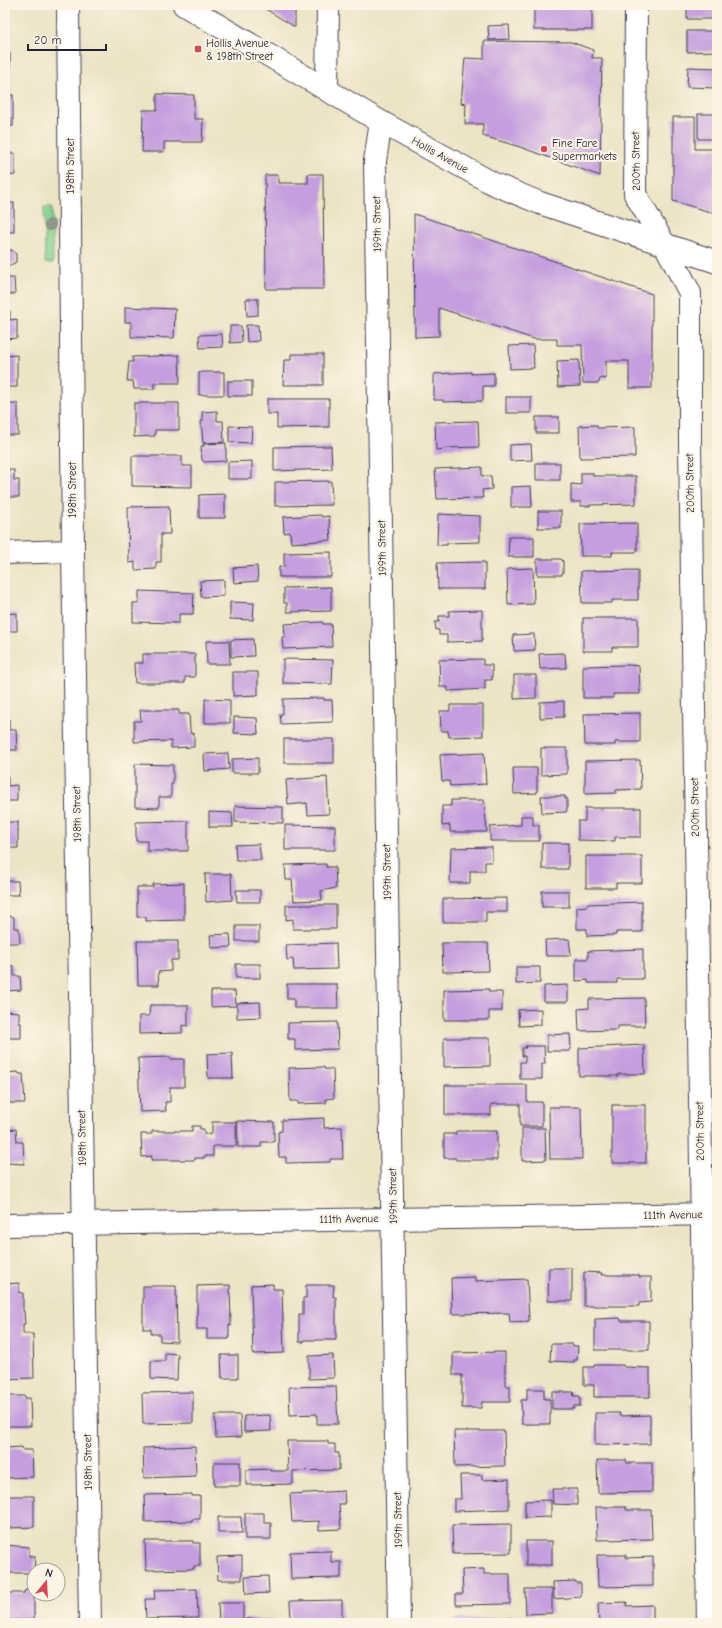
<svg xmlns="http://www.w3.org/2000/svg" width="722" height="1628" font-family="'Comic Neue',sans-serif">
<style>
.green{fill:#86d392;stroke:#547a66}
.building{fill:#c49ede}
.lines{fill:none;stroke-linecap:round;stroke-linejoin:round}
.minor-casing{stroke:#403f50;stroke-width:24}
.minor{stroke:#fff;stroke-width:22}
.tree{fill:#8d9687}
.poi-dot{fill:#d1495b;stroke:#fcf5e5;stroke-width:1.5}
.labels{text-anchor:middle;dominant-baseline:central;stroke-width:4;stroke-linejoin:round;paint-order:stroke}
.poi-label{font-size:11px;fill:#22223b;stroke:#fcf5e5;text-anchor:start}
.street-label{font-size:11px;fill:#22223b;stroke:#fcf5e5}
</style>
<rect width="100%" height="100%" fill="#fcf5e5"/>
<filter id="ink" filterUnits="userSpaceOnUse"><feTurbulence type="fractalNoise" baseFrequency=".025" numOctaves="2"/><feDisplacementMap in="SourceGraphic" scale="8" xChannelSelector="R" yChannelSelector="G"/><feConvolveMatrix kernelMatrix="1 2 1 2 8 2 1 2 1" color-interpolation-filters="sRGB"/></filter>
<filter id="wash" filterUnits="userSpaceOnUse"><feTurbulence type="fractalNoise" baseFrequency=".012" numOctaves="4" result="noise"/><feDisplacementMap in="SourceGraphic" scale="16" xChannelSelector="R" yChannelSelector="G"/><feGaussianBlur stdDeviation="0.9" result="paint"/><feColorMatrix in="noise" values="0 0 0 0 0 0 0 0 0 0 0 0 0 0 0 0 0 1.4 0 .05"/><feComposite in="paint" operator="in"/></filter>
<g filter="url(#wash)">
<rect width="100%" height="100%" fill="#ebe4c5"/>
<polygon class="green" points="44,207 52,207 53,263 45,263"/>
<g id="blocks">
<g class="building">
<polygon points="259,5 295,5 295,27 272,13"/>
<rect x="534" y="5" width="58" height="25"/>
<rect x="687" y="5" width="30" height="14"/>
<polygon points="509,25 510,39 489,40 488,26"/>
<polygon points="687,31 717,31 717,51 687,52"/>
<polygon points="5,35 6,35 7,53 10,53 10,71 5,71"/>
<polygon points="484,41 571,42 593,50 592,58 602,58 600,176 520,147 483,136 483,124 465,124 466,103 461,104 465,58 484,59"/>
<polygon points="688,67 717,68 717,88 687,87"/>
<polygon points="157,94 194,95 194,119 203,119 202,142 164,142 164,152 142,152 143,110 157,110"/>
<rect x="5" y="95" width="8" height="31"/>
<rect x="698" y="114" width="19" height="25"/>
<polygon points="673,117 695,117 695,149 717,149 717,171 714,171 714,184 717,184 717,214 673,201"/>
<polygon points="5,153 15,153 15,175 5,176"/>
<polygon points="308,174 323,174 324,289 266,289 265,175 278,175 278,183 308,183"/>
<rect x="5" y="203" width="9" height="29"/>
<polygon points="414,214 652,294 652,388 629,388 629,361 606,361 606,379 600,378 599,383 583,383 582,345 557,345 557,339 534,339 439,308 439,336 415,337"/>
<polygon points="5,250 12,250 16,254 16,262 11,265 5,266"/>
<polygon points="5,278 14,278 15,294 5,294"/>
<polygon points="246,299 258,299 258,315 247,316"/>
<polygon points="125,307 175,309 174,338 131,337 131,322 125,322"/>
<polygon points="5,310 10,311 10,320 17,319 17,338 5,339"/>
<polygon points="246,325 258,325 259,341 247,342"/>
<polygon points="230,326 241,326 242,342 230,343"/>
<polygon points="222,334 223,347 200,348 199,335"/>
<polygon points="533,345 534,368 510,369 509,346"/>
<polygon points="291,354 323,354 323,385 283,385 284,360 291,360"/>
<polygon points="17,355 17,387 5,387 5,356"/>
<polygon points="179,355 180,383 154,383 154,389 134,389 133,381 127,381 129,362 133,362 132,357"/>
<polygon points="579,360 580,386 558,387 557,361"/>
<polygon points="201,372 224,372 224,395 199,395 199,373"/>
<polygon points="471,372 471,374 494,373 494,386 483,386 483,401 443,402 443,400 434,400 434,374"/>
<rect x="228" y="381" width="24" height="15"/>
<rect x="506" y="397" width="25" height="16"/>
<polygon points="267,399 329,399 329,427 277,428 277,414 267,414"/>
<polygon points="134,403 179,403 179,430 155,430 155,436 134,437"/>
<rect x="5" y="404" width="13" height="31"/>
<polygon points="217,411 217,421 223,421 224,442 203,443 201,421 203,421 202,412"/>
<rect x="536" y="417" width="23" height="16"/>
<polygon points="478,421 479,447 445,448 445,449 436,450 435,422"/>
<polygon points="597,425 597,428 635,427 635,457 580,458 579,426"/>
<polygon points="229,426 252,427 251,443 229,442"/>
<polygon points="226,443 226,461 204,462 202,460 201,446 204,446 203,444"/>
<polygon points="531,444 532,460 510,461 510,445"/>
<polygon points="331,446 332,469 274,471 274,447"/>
<polygon points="132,456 182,456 182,466 192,466 192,487 132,486"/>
<polygon points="252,461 252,479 228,479 228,462"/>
<rect x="536" y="463" width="24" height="17"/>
<polygon points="482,467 482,476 491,476 492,489 482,490 483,498 437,499 435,469"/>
<polygon points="5,468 9,468 9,470 14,470 14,480 19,480 19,497 5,497"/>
<polygon points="581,473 593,473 593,476 636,476 636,504 590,505 590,506 581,506 581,502 571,502 571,484 581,485"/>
<polygon points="331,481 332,505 275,506 275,482"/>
<polygon points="531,486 532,507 511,507 511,487"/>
<polygon points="225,494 225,518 199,518 199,495"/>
<polygon points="169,506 170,534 161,534 161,562 156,562 156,569 135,570 135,562 129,563 128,507"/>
<rect x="538" y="511" width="23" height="17"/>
<polygon points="438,514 480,516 480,542 447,543 447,545 437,545"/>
<polygon points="321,515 322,517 329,516 331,540 291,543 290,532 284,533 283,517"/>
<polygon points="637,523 637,552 612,552 612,556 581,556 580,524"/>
<polygon points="509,537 534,537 534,557 508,557"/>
<polygon points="331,552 331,577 279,577 279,567 284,567 284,553"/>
<polygon points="537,559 561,559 563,561 563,573 562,573 562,575 537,575"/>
<polygon points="485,562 485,589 438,589 437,563"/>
<polygon points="257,566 258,581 234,583 233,568"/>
<polygon points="533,568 534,604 508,605 507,569"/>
<polygon points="638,570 638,600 612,600 612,603 582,603 581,571"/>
<polygon points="224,580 224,596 201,597 200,581"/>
<polygon points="331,587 331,611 287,612 287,603 284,603 284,588"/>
<polygon points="139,591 194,593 193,614 179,614 179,623 133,622 133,603 139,603"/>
<polygon points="230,602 254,603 253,620 230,619"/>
<polygon points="482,610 482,641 447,642 447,635 439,635 439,630 436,630 435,622 439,622 439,616 449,616 449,611"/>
<polygon points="17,613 17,631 5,631 5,614"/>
<polygon points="583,618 638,618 638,647 612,647 612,651 583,651"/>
<polygon points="322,622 323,624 331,624 332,647 283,649 282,637 285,637 284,624"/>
<polygon points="534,634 535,650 514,651 513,635"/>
<polygon points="253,639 254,656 231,657 231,640"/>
<polygon points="206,641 229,641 230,664 207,664"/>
<polygon points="563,653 565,654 566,668 540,669 539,654"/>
<polygon points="143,654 195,654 195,677 185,677 185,683 135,683 134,663 143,663"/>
<polygon points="283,659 333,660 332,684 283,683"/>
<polygon points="483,659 483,665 492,665 492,680 485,680 485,689 448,691 448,687 440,687 439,660"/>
<polygon points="629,665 639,666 640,694 613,694 613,698 583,698 583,666"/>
<polygon points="233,672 258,672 258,695 233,696"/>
<polygon points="514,675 536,675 536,698 514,699"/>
<polygon points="324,698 324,700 332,700 333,722 281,724 280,714 283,714 283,699"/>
<polygon points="205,699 230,700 230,723 205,723"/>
<polygon points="564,701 564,717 540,718 540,702"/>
<polygon points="450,705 483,705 483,736 449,737 448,731 441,731 440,711 450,711"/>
<polygon points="140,710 179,710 179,714 189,714 190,730 191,734 194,733 194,747 171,748 171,741 134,742 134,721 141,721"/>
<polygon points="640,713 640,742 615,742 615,745 585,745 584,714"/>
<polygon points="234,717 257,718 258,734 234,733"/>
<polygon points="5,719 9,719 9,730 16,730 17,750 5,750"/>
<rect x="284" y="739" width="50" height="24"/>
<polygon points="541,748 567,748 567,774 541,775"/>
<polygon points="228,753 229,769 205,771 204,754"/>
<polygon points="484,753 486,784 450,786 449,781 442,781 440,755"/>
<polygon points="258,758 258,773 232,773 232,759"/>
<polygon points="640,760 641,789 616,790 616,793 585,794 585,761"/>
<polygon points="135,764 173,765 173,784 171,784 171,797 159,797 159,808 135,807"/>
<polygon points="513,768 537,768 537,793 514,794"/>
<polygon points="5,774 8,776 8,786 17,785 17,801 5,801"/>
<polygon points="327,777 329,814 308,815 307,803 288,805 286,780"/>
<polygon points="541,796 565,796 565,799 567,798 567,809 566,812 542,813"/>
<polygon points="451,800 484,800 487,832 450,832 450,825 442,826 442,806 451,806"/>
<polygon points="235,806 283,807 283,823 235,822"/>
<polygon points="585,808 641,808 641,837 615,837 615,841 578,840 578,821 585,821"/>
<polygon points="209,812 232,813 233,827 209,827"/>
<polygon points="521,816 533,816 533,825 539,825 539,841 490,841 490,827 521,825"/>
<polygon points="188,821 188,851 147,851 147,841 136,841 136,822"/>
<rect x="5" y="822" width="13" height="26"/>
<polygon points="285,825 335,826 335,850 285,850"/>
<rect x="542" y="843" width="26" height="26"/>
<polygon points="259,844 261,860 236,860 235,845"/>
<polygon points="492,847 492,862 485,862 485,871 470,871 470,883 450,883 451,848"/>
<polygon points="586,856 642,856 642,883 616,883 616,888 586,888"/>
<polygon points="326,864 326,867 335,867 336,888 321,891 322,900 294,901 292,880 286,880 285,865"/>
<polygon points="5,869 7,869 8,881 18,881 19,895 5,895"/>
<polygon points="205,874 231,874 232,900 206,902"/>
<polygon points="184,883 184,920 146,921 146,917 137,917 137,887 153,887 153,884"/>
<polygon points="236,890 260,890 260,902 237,902"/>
<rect x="542" y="891" width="27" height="16"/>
<polygon points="507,898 507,912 486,912 486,922 443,922 443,899"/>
<polygon points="642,902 642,932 616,932 616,935 587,936 587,929 577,929 577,907 587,906 587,904"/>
<polygon points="286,905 336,905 336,929 293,929 293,919 286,920"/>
<polygon points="5,916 14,917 14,928 19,928 20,943 5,943"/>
<rect x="236" y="926" width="23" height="15"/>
<polygon points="230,934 231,947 211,948 210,935"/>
<polygon points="569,939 571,954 569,956 546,956 545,940"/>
<polygon points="137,941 178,941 178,960 171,960 171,971 158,972 159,985 138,985"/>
<polygon points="336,943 337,969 294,970 293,959 287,960 286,945"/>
<polygon points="442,943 488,943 489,971 443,972"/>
<polygon points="643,949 643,979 617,979 617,983 588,983 588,980 576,981 576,959 588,959 588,951"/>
<polygon points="5,964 10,964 10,966 14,966 14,976 20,976 21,990 5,991"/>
<rect x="236" y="964" width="24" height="14"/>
<polygon points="516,967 540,967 540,983 516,984"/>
<polygon points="287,984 337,984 338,1008 294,1008 294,999 287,999"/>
<polygon points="568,985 568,1002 544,1002 544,986"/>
<polygon points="489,989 489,992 502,992 502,1011 489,1011 489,1020 444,1020 444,990"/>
<polygon points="211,991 235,991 236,1006 211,1007"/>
<polygon points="644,998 645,1026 618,1026 618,1030 579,1031 578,1009 589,1008 589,999"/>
<polygon points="260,1002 261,1017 237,1018 237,1003"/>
<polygon points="150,1005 188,1005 188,1026 182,1025 182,1033 139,1034 139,1016 149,1016"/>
<polygon points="541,1009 541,1025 519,1026 518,1010"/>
<polygon points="5,1011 19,1012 19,1023 21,1023 21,1038 5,1038"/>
<polygon points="337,1022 338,1049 295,1050 295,1039 288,1039 288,1023"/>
<polygon points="570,1034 571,1049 570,1049 570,1051 547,1051 547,1035"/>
<polygon points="444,1038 490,1038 490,1066 444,1067"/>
<polygon points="644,1045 645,1074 618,1074 618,1076 579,1076 579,1048"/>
<polygon points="525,1046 544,1046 545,1064 542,1064 542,1079 520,1079 520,1062 525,1062 525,1056 522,1056 522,1048 526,1048"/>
<polygon points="232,1053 233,1078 208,1078 207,1054"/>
<polygon points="170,1057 170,1059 184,1059 184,1087 170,1087 170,1102 165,1102 166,1111 140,1112 138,1058"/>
<polygon points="324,1067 324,1069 333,1069 334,1098 326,1099 326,1103 298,1104 298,1101 290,1101 289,1068"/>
<polygon points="18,1072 19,1074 23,1074 25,1103 5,1103 5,1073"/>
<polygon points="445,1085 527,1085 527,1102 542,1102 542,1126 520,1126 520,1104 491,1104 491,1115 445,1115"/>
<rect x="612" y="1105" width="34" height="58"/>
<polygon points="549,1107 581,1107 582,1159 550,1159"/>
<polygon points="324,1118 324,1128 342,1127 343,1159 330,1159 330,1162 286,1163 286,1157 279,1157 278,1132 282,1131 282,1120"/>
<polygon points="237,1121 274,1122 274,1142 261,1142 261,1147 238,1147"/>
<polygon points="212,1122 236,1122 236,1146 213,1146 213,1156 204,1156 204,1158 195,1158 195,1160 151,1160 152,1156 142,1157 141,1134 152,1134 152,1131 192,1131 192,1126 200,1126 200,1129 204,1129 204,1134 212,1134"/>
<polygon points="522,1128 545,1128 546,1160 522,1161"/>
<polygon points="16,1129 17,1142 23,1142 24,1164 5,1163 5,1130"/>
<polygon points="456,1131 497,1131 497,1160 456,1160 455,1158 444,1158 444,1134 456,1134"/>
<polygon points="549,1268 572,1268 572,1301 548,1301"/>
<polygon points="584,1272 602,1273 601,1275 639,1275 639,1277 651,1277 651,1302 639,1303 639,1306 584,1306"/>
<polygon points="475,1277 475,1281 527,1279 529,1321 510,1322 509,1313 452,1314 451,1278"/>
<polygon points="19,1283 19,1293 23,1293 23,1311 24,1311 25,1324 23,1324 23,1334 33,1334 34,1378 5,1379 5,1284"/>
<polygon points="273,1284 273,1289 282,1289 284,1353 253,1354 251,1285"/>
<polygon points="230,1285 231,1326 229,1325 229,1339 207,1339 207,1329 197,1329 197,1286"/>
<polygon points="306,1285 334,1285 333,1297 336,1297 336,1340 304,1340 304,1342 299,1342 299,1314 303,1314 303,1298 306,1298"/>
<polygon points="143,1286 176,1286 177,1342 160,1341 160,1334 151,1334 151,1329 143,1329"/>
<polygon points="620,1318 621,1321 649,1321 649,1350 595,1350 595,1319"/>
<polygon points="551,1344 573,1344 573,1346 578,1346 577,1360 574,1360 574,1362 550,1361"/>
<polygon points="505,1352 505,1386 510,1386 510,1402 482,1402 481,1408 462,1408 462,1375 453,1375 453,1353"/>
<polygon points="165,1353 178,1354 177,1380 151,1379 151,1361 165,1361"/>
<polygon points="221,1355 238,1355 238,1378 222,1378"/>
<polygon points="333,1355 334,1378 309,1379 309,1356"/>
<polygon points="594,1365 623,1365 624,1367 650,1368 650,1397 594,1397 594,1385 584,1385 584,1367 594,1367"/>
<polygon points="336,1386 338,1424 317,1424 317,1414 290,1415 289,1387"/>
<polygon points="527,1389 544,1389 544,1399 550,1399 550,1424 522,1424 521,1400 527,1400"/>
<polygon points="193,1392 193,1423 143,1424 142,1393"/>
<polygon points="552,1392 574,1392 573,1396 580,1396 580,1406 574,1406 574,1409 552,1409"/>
<polygon points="5,1396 25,1396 25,1398 30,1398 31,1426 5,1426"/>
<polygon points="595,1413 620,1413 619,1416 650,1415 650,1444 595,1445"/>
<polygon points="215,1415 240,1415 241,1437 216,1438"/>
<polygon points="270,1415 271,1431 244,1432 244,1416"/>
<polygon points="454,1431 504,1431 505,1466 455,1467"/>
<polygon points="287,1441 328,1441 328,1444 335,1444 335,1453 339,1453 339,1470 293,1471 293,1484 246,1485 246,1470 271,1469 270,1471 288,1471"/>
<polygon points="195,1446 196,1476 144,1478 143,1448"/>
<polygon points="22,1447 23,1450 32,1450 33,1477 5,1478 5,1448"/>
<polygon points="597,1460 626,1460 627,1463 652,1463 652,1492 598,1493"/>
<rect x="214" y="1462" width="26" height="24"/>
<polygon points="460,1475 482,1475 482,1480 509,1479 509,1509 454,1511 454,1499 461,1499"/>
<polygon points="552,1489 577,1489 577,1505 553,1504"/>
<polygon points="344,1491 345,1504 339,1504 341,1529 319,1530 319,1521 292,1522 290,1494"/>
<polygon points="192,1494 192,1496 200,1496 200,1519 192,1519 192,1521 145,1522 144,1495"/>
<polygon points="5,1496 34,1496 34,1527 9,1528 9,1530 5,1530"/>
<polygon points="551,1500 551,1517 525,1518 525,1501"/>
<polygon points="596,1507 626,1507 626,1510 651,1510 652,1539 597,1540"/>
<polygon points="245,1513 264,1513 264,1523 271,1523 271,1539 245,1539"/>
<polygon points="218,1517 241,1517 242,1533 218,1533"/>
<polygon points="511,1524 511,1553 453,1554 452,1525"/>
<polygon points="145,1541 193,1541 193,1543 200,1543 200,1566 194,1566 194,1569 146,1570"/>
<rect x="526" y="1541" width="26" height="24"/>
<polygon points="5,1545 29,1547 29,1556 35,1556 34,1573 5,1573"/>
<polygon points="331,1551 331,1562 341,1562 341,1578 291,1579 290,1552"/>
<polygon points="597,1555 626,1555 626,1558 653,1557 653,1586 598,1587"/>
<polygon points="242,1556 242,1580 218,1580 217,1557"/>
<polygon points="484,1569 484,1574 510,1574 510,1604 456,1605 456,1594 463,1594 462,1570"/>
<polygon points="268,1576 269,1593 246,1594 245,1577"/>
<polygon points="576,1581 576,1583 581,1583 581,1597 554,1599 553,1582"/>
<polygon points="197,1589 198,1618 146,1619 145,1599 155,1599 154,1590"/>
<polygon points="525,1589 552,1589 552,1613 526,1614"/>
<polygon points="25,1590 34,1591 34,1620 5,1620 5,1593 24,1593"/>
<polygon points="342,1600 342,1623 291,1623 290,1601"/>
<polygon points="627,1602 626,1606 653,1605 653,1623 599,1623 598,1603"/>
<polygon points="218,1603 243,1603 243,1623 219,1623"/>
<polygon points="512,1618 512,1623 455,1623 455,1619"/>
<polygon points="245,1619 272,1619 272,1623 246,1623"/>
<rect x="554" y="1621" width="25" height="2"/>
</g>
</g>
</g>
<g filter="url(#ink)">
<use href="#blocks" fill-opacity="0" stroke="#403f50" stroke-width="1"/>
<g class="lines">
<g class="minor-casing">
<g id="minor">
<polyline points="68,5 73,551 90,1623"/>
<polyline points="184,5 381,122 494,184 540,203 717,262"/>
<polyline points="636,5 635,194 665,245 690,293 690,445 708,1623"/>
<polyline points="327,90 328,5"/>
<polyline points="381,122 375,161 399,1623"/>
<polyline points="5,553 73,551"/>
<polyline points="5,1225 717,1214"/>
</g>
</g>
<use href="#minor" class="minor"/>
</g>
<circle class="tree" cx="50" cy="225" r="6"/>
</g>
<g class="poi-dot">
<rect x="194" y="45" width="8" height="8" rx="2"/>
<circle cx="544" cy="149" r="4"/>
</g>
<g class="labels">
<g class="poi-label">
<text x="206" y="43">Hollis Avenue<tspan x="206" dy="13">&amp; 198th Street</tspan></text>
<text x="552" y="143">Fine Fare<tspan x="552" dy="13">Supermarkets</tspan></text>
</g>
<g class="street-label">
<text transform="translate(440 155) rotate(29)">Hollis Avenue</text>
<text transform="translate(636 161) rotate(-91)">200th Street</text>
<text transform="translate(70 166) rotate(-90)">198th Street</text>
<text transform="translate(377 224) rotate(-91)">199th Street</text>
<text transform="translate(690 483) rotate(-91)">200th Street</text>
<text transform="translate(72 490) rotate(-90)">198th Street</text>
<text transform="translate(382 548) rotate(-91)">199th Street</text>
<text transform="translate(695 807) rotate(-91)">200th Street</text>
<text transform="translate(77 814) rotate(-91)">198th Street</text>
<text transform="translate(387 872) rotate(-91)">199th Street</text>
<text transform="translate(700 1131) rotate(-91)">200th Street</text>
<text transform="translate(82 1138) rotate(-91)">198th Street</text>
<text transform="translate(393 1196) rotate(-91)">199th Street</text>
<text transform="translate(673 1215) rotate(-1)">111th Avenue</text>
<text transform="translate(349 1219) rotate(-1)">111th Avenue</text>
<text transform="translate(88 1462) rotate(-91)">198th Street</text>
<text transform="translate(398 1520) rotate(-91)">199th Street</text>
</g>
</g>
<rect width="722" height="1628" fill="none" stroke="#fcf5e5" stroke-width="20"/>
<g transform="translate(46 1582) rotate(18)"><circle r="19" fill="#fcf5e5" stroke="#a5a1a1"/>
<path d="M0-3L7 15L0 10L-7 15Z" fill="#d1495b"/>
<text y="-6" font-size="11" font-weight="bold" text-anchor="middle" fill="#22223b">N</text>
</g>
<path d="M28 44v6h78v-6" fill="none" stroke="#22223b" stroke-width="2"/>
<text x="34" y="44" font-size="12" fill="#22223b" stroke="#fcf5e5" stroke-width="3" paint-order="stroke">20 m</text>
</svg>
